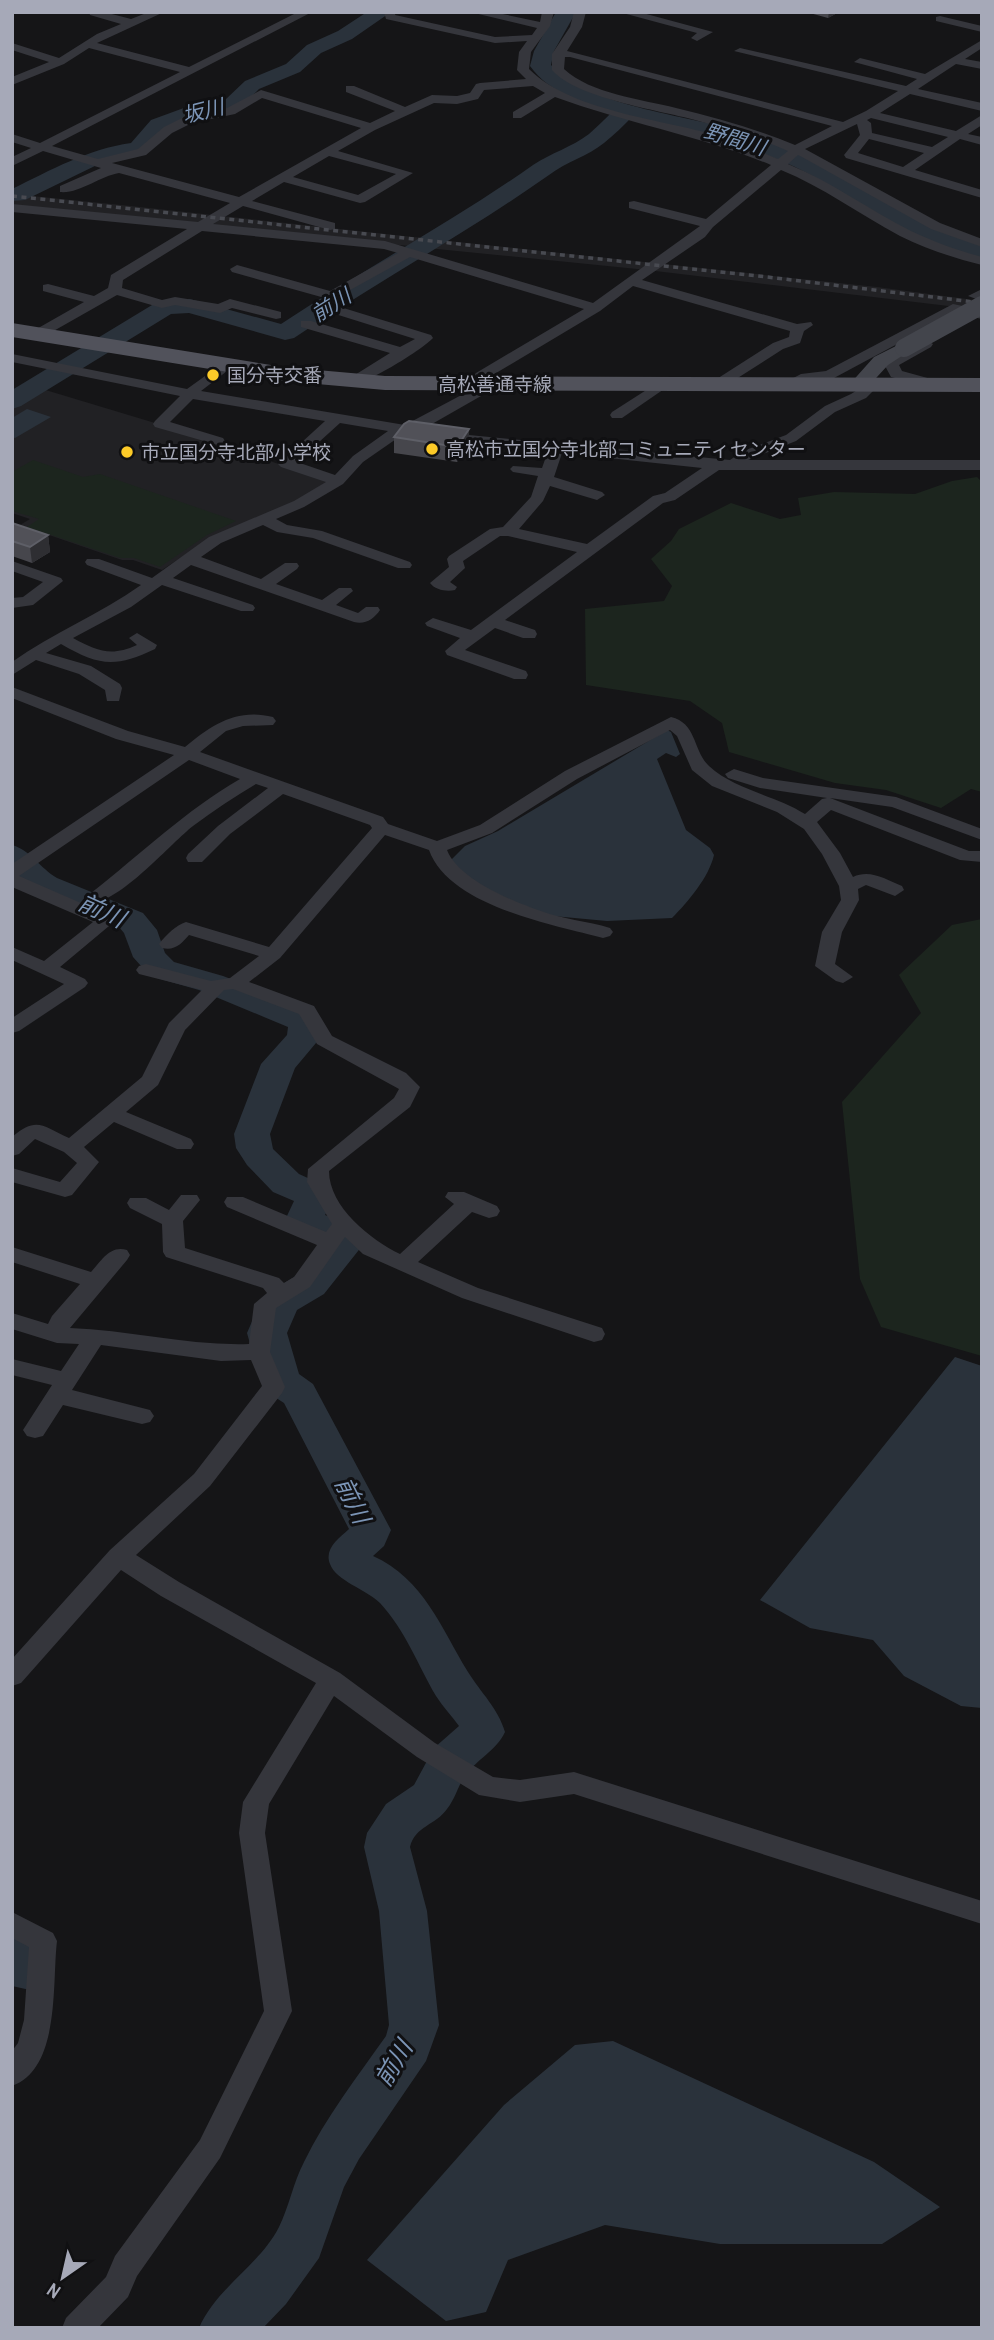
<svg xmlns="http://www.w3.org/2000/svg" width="994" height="2340" font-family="'Archivo Narrow','Noto Sans JP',sans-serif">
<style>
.built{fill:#212124}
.green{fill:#1c251e}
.water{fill:#2a323b}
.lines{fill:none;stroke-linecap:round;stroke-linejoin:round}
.river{fill:#2a323b;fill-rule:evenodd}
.minor{fill:#35363c;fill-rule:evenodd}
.secondary{fill:#43454c;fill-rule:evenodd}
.primary{fill:#51525b;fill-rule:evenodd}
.rail{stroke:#484a51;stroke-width:3.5;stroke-dasharray:5 4.5;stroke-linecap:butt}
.secondary-bridge{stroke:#43454c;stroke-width:18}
.wall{fill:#46464c}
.shaded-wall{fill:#2e2e32}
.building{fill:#515158;stroke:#5e5f67;stroke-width:2}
.poi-dot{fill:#fcca28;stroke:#101012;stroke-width:2.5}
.labels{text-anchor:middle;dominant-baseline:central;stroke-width:6;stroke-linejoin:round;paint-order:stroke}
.far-poi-label{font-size:19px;fill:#a6a9b8;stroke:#101012;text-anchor:start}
.far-street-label{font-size:19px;fill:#a6a9b8;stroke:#101012}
.far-water-label{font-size:21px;font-style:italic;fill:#7b94b5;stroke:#101012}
.water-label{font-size:24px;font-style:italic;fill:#7b94b5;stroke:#101012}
</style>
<rect width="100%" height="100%" fill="#151517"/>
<g class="built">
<polygon points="12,194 131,206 432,239 419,247 12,206"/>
<polygon points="440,240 877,287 982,301 982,310 647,270 427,248"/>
<polygon points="39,388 155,423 330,481 294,502 212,537 162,570 133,560 122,560 20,525 30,519 12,513 12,404"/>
</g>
<g class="green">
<polygon points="33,460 83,477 100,474 236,521 207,535 160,567 134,558 120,558 27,527 39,519 12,511 12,472"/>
<polygon points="977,477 982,482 982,792 971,789 941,808 886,790 835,783 729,752 722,723 690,701 586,685 585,609 664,601 672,586 651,559 671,541 679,529 731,503 780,519 801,515 798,498 834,492 915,494 952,481"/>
<polygon points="982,919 982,1356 881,1327 860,1279 842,1102 921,1013 899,975 952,925"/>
</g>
<g class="water">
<polygon points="27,409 51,417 15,438 12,437 12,418"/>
<path d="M667 730 671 732 680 754 676 757 666 753 657 759 686 830 710 848 714 855C709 877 688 902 672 918L607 921 542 915 479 885 449 862 465 846 498 831Z"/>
<polygon points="955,1357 982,1366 982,1708 961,1706 904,1676 873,1640 810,1628 760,1600"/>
<polygon points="12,1934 40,1947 39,1992 12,1986"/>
<polygon points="613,2041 874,2162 940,2207 882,2244 720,2244 605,2225 508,2260 486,2312 446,2321 367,2260 504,2105 575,2045"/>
</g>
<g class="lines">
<g class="river">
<path d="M367 12H391L352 39 321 53 300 72 259 89 238 110 183 121 167 130 146 154 99 164 25 200 12 201V189C51 170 88 149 131 143L151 120 192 105 225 100 245 81 286 64 307 45 338 31Z"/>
<path d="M556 12H576L554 51 551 65C593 109 692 115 750 134 781 144 811 156 839 172 865 187 890 205 917 219 937 229 960 237 982 243V258C953 251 923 241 897 227 862 208 831 184 795 167 742 142 687 132 632 117 623 126 614 135 604 143 588 156 566 162 549 175 467 233 378 281 294 338L285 340 189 313 171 314 21 406 12 409V390L157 302 166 300 190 299 281 324C364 269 452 222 533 165 551 153 572 147 589 134 597 127 605 119 612 112 582 102 549 93 530 66L534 51Z"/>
<path d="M12 845C30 850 40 868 57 878L143 913 157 930 165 953 174 962 223 976 311 1009 322 1027 321 1037 295 1068 270 1134 273 1149 299 1174 321 1184 332 1202 325 1215 341 1221 362 1246 324 1294 297 1310 287 1333 299 1374 313 1384 391 1530 384 1546 373 1556C424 1579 441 1628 468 1672 481 1693 498 1708 505 1732 496 1751 477 1759 465 1776 458 1786 455 1799 447 1809 436 1825 415 1826 410 1847L427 1911 439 2025 426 2061 359 2159 344 2187 319 2258 286 2304 263 2328H199C216 2288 259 2266 279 2227 289 2207 293 2183 304 2162 326 2117 357 2077 386 2036L389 2025 379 1911 364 1847 367 1833 386 1804 414 1785 434 1748 459 1726C452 1716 443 1707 436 1696 418 1665 405 1630 380 1603 366 1589 336 1581 330 1564 324 1549 338 1539 349 1529L284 1403 267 1392 261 1382 247 1333 257 1310 269 1292 296 1276 322 1246 292 1227 286 1218 294 1201 273 1192 247 1165 236 1148 234 1134 261 1064 287 1035 288 1027 199 990 150 976 133 957 124 933 119 927 33 892 12 875Z"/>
</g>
<g class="minor">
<path d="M89 12H104L131 19 149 12H164L97 43 189 67 298 12H312L52 146 98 159 138 149 164 127 184 117 227 108 261 90 370 123 395 111 346 92V86H354L405 107 432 95 457 96 470 93 476 84 480 83 526 79 517 70 519 52 527 41 495 43 386 19 384 12H396L395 15 495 37 532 35 537 28 470 12H493L540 22 542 12H554L550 26 531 52 529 69C574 114 673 120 733 140 748 146 763 153 778 159L788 151C758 138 726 128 695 120 658 110 576 98 552 70V54L570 27 574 12H586L582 27 567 51 843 122 866 111 898 91 734 51 740 48 906 86 917 79 854 62 860 58 925 74 982 40V48L965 59 982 62V69L956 64 918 89 982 103V111L910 94 880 113 956 131 982 115V125L968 134 982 137V145L960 139 915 170 982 190V198L846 158 844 155 860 135 857 124 805 149 940 223 982 239V247L931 229 802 157 798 155 788 164C832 182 869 210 911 231 934 242 957 250 982 257V265C954 258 926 249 900 236 859 214 823 187 781 170L713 227 705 237 642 280 797 324 811 322 813 325 804 331 800 343 783 349 722 388H712L710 385 712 382 773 343 789 337 790 331 633 286 600 311 486 379 481 396 425 428 399 437 363 462 343 484 304 507 276 519 287 525 322 531 410 562 412 565 410 568H398L313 538 277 532 263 525 221 543 201 557 261 579 285 563H297L299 566 297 569 276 584 322 600 339 588H351L353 591 336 605 358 613 366 607H378L380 610C374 619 365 625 354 622L191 565 173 578 253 605 255 608 253 611H241L162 585 131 607 73 638C97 651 111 657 137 645L129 638 137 633 157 645 155 649C115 668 99 666 61 644L46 653 91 666 120 684 122 688 119 701H107L105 690 79 674 36 660 12 675V662C53 633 100 614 141 585L87 565 85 562 87 559H99L152 578 209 537 294 501 326 482 281 467 278 464 325 421 193 399 170 422 223 438 225 441 223 444 218 445 155 427 153 424 155 421 180 396 12 362V354L187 389 226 361 233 365 231 368 201 391 405 425 469 391 470 380 476 373 584 309 410 257 332 300 232 272 230 269 237 265 330 291 398 253 384 249 202 231 123 280 122 288 162 300 175 297 218 304 230 299 281 312V318L276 319 232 308 220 313 175 305 162 308 117 295 43 337H33V331L84 302 43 291V285L48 284 94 296 108 288 111 275 187 229 12 212V204L198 222 230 203 119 173C100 176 79 194 60 192V186L101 168 43 151 12 166V157L31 148 12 142V134L40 143 180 72 89 48 64 64 12 85V77L49 62 12 50V43L59 58 97 34 121 24 90 15ZM565 57H570L832 126 795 145C757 129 716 118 676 108 641 99 591 94 564 69ZM533 86 545 93 513 112V118H521L555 97C626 123 701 136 771 165L706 219 634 201 629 202V208L700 226 593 303 385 241 213 224 243 206 330 230 335 229V223L252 201 284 182 360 203 365 202 413 173 338 151 375 130 434 103 457 104 478 99 484 90ZM262 98 361 128 239 197 112 163 146 155 172 133 192 123 235 114ZM871 118 948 137 932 147 872 133 871 123 867 120ZM869 139 924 153 903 167 858 153ZM329 156 396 174 358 195 293 177ZM340 423 388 431 353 456 335 475 297 462Z"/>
<polygon points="619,12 639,12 713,32 697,41 691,38 697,33"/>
<polygon points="940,16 982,26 982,32 936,21 936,17"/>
<polygon points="982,289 982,301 968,296"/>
<polygon points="953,304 982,310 982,319 955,313 834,378 809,381 787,389 780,385 801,374 826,371"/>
<path d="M337 306 431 335 433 338C423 349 363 387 350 384L348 381 350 378 390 353 301 327V321H311L400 347 415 339 332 313 330 310Z"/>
<polygon points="926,340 933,344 931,347 899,365 902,371 942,382 944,385 942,388 937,389 891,377 884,364 886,361"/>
<polygon points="662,380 669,384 667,387 622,418 612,418 610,415 612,412"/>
<path d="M872 381 879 385 866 398 835 412 796 441 748 460H982V470H719L675 500 663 503 505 620 535 630 537 634 535 638H523L495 628 465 650 526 671 528 675 526 679H514L447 655 445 651 460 638 427 626 425 623 433 618 471 630 577 552 508 536H500L463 561 465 568 450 582 457 587 455 590C447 592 435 590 430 583L449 567 447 559 449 556 490 529 503 527 531 497 538 476 513 472 510 469 513 466 542 468 548 451 443 439 438 438 436 435 438 432 730 460 743 451 786 435 825 406 851 394ZM562 453 702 468 665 493 653 496 587 544 519 529 543 501 550 486 597 500 605 495 602 492 554 477Z"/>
<polygon points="12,561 61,578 63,581 33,605 12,608 12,598 23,597 43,582 12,571"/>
<path d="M12 687 128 731 185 747C212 725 236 708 273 717L276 721 273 725 243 726 226 731 200 752 383 817 388 824 437 841 480 825 565 771 671 717C697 723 693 751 709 766 735 790 775 795 805 814L822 799 827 798 760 788 728 778 725 774 734 769 763 778 896 797 982 829V840L892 807 830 798 969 851H982V862L960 860 831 810 817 822 840 853 853 877C870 869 885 879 902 886L904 890 895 896 866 885 858 889 859 900 842 932 835 964 853 977 843 983 836 981 815 966 822 932 841 900 839 886 822 854 804 829 777 812 712 786 692 770 677 736 670 730 577 779 492 833 447 850C458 879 512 901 541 911 561 919 588 921 610 928L613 932 610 936 603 938C553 925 449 906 429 850L385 835 280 958 249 982 314 1006 332 1036 406 1073 420 1087 410 1107 329 1171C329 1207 371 1240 400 1254L454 1204 445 1197 448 1192H464L497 1206 500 1211 497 1216 489 1218 472 1212 418 1262 478 1288 602 1328 605 1334 602 1340 594 1342 462 1298 363 1254 345 1237 310 1287 276 1308 270 1352 285 1387 282 1393 210 1486 136 1555 179 1582 340 1673 435 1743 493 1777 520 1780 574 1772 982 1901V1924L574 1794 520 1802 479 1795 417 1757 334 1696 269 1804 265 1833 292 2011 220 2158 137 2276 128 2297 98 2328H62L66 2318 106 2277 115 2256 200 2140 264 2011 239 1833 243 1802 316 1683 161 1596 121 1570 21 1683 12 1686V1659L110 1550 194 1474 262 1386 251 1360 221 1361 101 1345 72 1390 150 1410 154 1416 150 1422 142 1424 63 1405 43 1436 35 1438 27 1436 23 1430 52 1385 12 1375V1359L61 1371 79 1344 57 1343 12 1329V1313L48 1324 52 1316 80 1284 12 1262V1247L91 1272C102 1260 110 1245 127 1250L130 1255 127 1260 70 1328C129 1330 189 1346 249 1344L254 1304 267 1293 263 1288 166 1257 163 1252 162 1224 130 1208 127 1203 130 1198H146L169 1210 181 1195H197L200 1200 183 1221 185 1248 279 1278 284 1283 294 1277 317 1245 227 1207 224 1202 227 1197H243L326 1232 332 1224 307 1182 308 1169 394 1098 399 1089 317 1044 299 1014 233 989 224 990 185 1030 158 1085 126 1112 191 1139 194 1144 191 1149H177L114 1122 84 1147 99 1162 72 1195 65 1197 12 1182V1168L60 1182 77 1163 64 1152 35 1139 19 1154 12 1156V1137C37 1116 42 1126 69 1138L142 1077 169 1023 202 990 139 974 136 970 139 966 146 964 211 981 230 978 259 956 189 935C181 944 175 951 162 948L159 944C166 935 176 925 186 922L269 947 372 828 370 825 283 794 230 834 202 862H188L186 858 188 854 218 826 268 788 256 784C234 797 213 811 193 826 172 842 116 907 91 901L89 897 91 893C141 854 186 810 240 779L189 760 19 876 113 917 115 921 60 967 85 979 88 983 85 987 19 1031 12 1033V1018L64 984 12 960V947L44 961 93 922 12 887V864L174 755 116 739 12 698Z"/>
<path d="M12 1912 53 1933 57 1941C52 1982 61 2068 12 2086V2051L18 2043 24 2020 29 1947 12 1938Z"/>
</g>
<polygon class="secondary" points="904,342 911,344 914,348 888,365 866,389 852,389 849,385 874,357"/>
<polygon class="primary" points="12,323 283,367 385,376 982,378 982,392 385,390 283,381 12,337"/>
<polyline class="rail" points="12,196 767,277 982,303"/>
<polyline class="secondary-bridge" points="904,348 982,305"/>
</g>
<g class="wall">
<polygon points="806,12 839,12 828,18"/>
<polygon points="394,437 469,445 457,462 394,453"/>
<polygon points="12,523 48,535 50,552 32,563 12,556"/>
</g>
<g class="shaded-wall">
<polygon points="829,12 839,12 828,18"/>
<polygon points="469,429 469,445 457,462 457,447"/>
<polygon points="48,535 50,552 32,563 30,547"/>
</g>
<g class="building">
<polygon points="409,421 469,429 457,447 394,437 404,424"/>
<polygon points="12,523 48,535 30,547 12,541"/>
</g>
<g class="poi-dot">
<circle cx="213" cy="375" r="7"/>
<circle cx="432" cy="449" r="7"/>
<circle cx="127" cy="452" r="7"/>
</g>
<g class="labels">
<g class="far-poi-label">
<text x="227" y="375">国分寺交番</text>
<text x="446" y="449">高松市立国分寺北部コミュニティセンター</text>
<text x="141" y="452">市立国分寺北部小学校</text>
</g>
<g class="far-street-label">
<text x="495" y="384">高松善通寺線</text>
</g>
<g class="far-water-label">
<text transform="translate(203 111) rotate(-14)">坂川</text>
<text transform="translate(735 139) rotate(17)">野間川</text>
<text transform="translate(331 305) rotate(-32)">前川</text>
</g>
<g class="water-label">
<text transform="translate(102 910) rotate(24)">前川</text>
<text transform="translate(353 1500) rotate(64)">前川</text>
<text transform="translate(393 2063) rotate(-59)">前川</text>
</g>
</g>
<rect width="994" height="2340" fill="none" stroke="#a6a9b8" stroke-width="28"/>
<g transform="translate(63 2277) rotate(214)" stroke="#101012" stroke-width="5" paint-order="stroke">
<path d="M0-5L12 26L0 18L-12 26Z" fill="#a6a9b8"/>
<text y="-10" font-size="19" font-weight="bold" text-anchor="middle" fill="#a6a9b8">N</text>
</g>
</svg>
